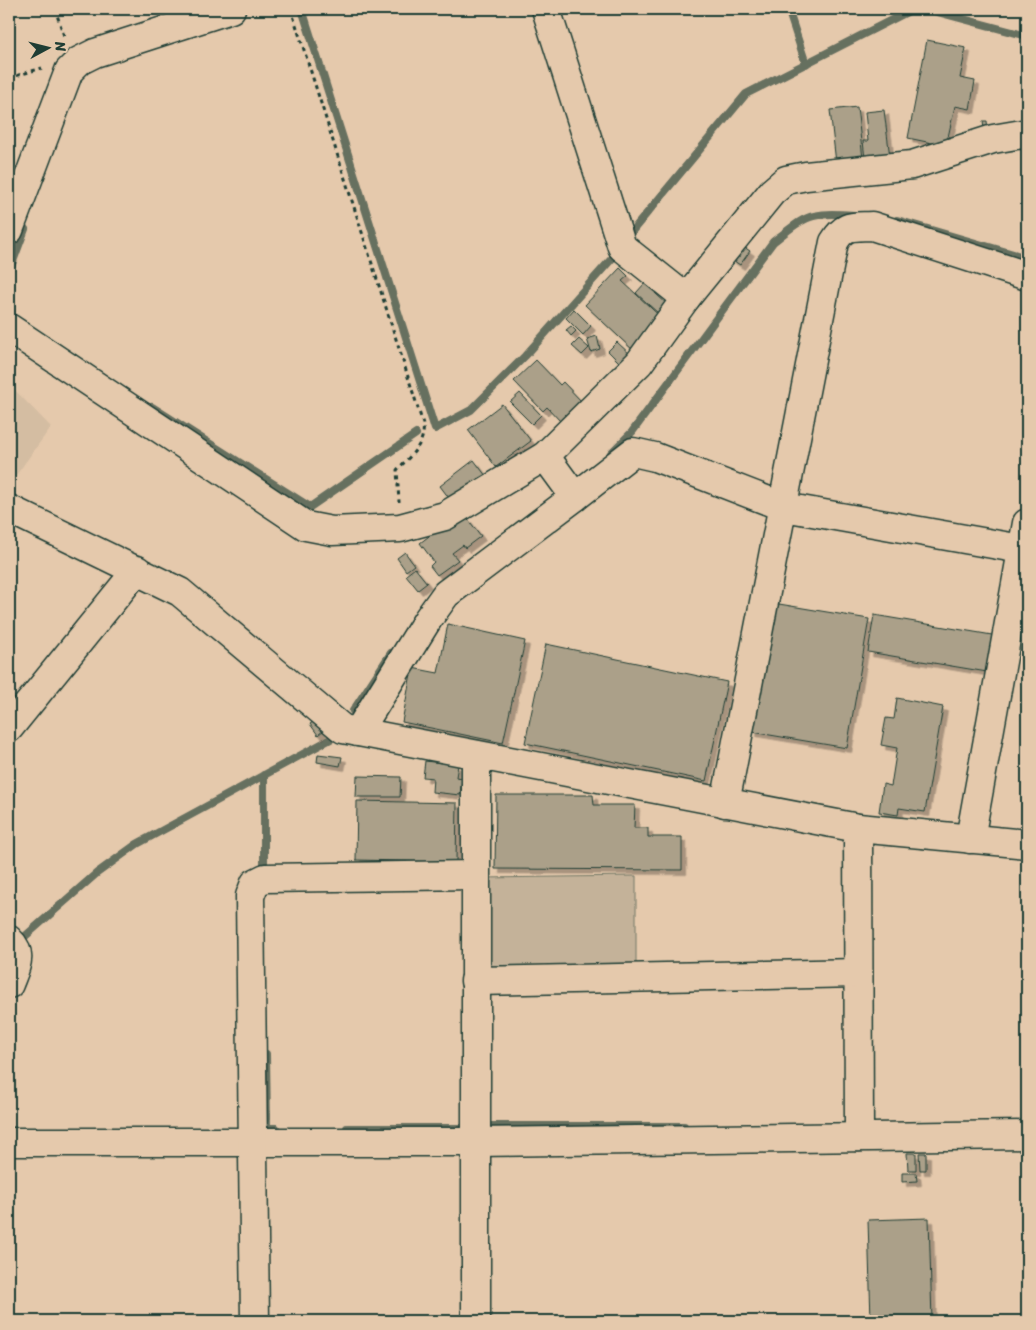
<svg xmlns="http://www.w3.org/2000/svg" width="1036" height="1330" font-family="Sriracha,sans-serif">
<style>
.built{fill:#d4bda2}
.green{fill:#c4b299;stroke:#727866}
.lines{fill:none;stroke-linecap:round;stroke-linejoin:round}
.stream{stroke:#666f5f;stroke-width:8}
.building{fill:#aba089;stroke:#1f3d34;filter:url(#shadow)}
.street-casing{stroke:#1f3d34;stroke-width:31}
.path{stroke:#1f3d34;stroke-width:3;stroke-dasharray:4 4;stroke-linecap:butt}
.street{stroke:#e5c9ac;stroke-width:28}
</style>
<defs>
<filter id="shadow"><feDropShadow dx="4.5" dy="4.5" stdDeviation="0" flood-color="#0004"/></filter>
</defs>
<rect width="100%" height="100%" fill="#e5c9ac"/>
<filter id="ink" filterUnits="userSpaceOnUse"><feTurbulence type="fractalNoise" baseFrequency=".02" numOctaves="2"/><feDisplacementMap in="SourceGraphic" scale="10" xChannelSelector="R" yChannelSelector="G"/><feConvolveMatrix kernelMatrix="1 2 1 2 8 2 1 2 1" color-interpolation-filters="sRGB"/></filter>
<g filter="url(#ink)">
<polygon class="built" points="9,384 51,427 9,485"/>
<polygon class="green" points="636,876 636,971 493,975 482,962 483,878"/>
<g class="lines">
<g class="stream">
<polyline points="302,9 435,429 471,410 525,356 616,254"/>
<polyline points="788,9 806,64"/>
<polyline points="926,9 1027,36"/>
<polyline points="897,220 1027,258"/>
<polyline points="628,236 746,94 913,9"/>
<polyline points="9,272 25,229 19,226"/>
<polyline points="152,407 310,507 416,434"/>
<path d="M611 453 632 432 773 242C807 215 809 212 854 215"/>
<polyline points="353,711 391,653"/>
<polyline points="264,775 264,867"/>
<polyline points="22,939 97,873 137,844 338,735"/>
<polyline points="266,1054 267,1128 276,1128"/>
<polyline points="483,1126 684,1126"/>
<polyline points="347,1128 465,1128"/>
</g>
</g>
<g class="building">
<polygon points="927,40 966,48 960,78 975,81 970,109 955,106 946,146 908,138"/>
<polygon points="857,107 863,159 836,163 830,110"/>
<polygon points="884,110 890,157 865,159 863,141 868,141 865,112"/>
<polygon points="983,121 987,121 988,130 984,130"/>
<polygon points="741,245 750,251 740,265 731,259"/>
<polygon points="620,268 628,276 622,281 665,321 635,352 585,305"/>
<polygon points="651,281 659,289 655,293 668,305 659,314 636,293 645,283 647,285"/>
<polygon points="574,309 591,326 583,335 566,318"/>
<polygon points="571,326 576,331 571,336 566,330"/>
<polygon points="597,336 600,349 591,352 587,339"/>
<polygon points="579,339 589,348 582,355 572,346"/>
<polygon points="617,342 632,356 623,366 608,351"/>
<polygon points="536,360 560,385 563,382 582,402 561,422 547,407 543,411 514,381"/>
<polygon points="520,393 541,415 532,424 510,402"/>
<polygon points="502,404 531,441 496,467 468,430"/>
<polygon points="474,460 486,476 452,502 440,486"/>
<polygon points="458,514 467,518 481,536 465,548 463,545 452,553 458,560 437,575 430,566 434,562 420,543"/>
<polygon points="405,552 414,565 406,571 397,558"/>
<polygon points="415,568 427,583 418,590 406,575"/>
<polygon points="773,603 869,619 847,748 752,732"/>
<polygon points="874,615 992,635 987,672 868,652"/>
<polygon points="448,624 525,641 503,743 402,722 412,668 438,673"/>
<polygon points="546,644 727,682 706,781 525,743"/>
<polygon points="897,698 943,707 925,812 899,808 898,815 879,812 883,784 891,786 897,748 881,745 886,718 894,719"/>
<polygon points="317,719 325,729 318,735 310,724"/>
<polygon points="318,754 342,757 340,766 317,762"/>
<polygon points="425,761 458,765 456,777 462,778 460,795 432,792 433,778 423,777"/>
<polygon points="357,776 401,777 400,797 356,797"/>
<polygon points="496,795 593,795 594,805 635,805 634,828 648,828 648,837 682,837 682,870 495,869"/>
<polygon points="357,801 457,803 456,862 356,860"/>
<polygon points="907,1153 916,1153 916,1170 908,1170"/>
<polygon points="919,1153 926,1153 926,1170 920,1170"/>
<polygon points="902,1173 916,1173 917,1181 902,1182"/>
<polygon points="929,1218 932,1321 871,1321 868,1220"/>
</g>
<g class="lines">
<g class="street-casing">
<g id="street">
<polyline points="546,9 622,247 686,298"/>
<polyline points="9,230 69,71 79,61 95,53 231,9"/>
<polyline points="9,328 306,526 332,531 400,528 445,516 545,456 639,363 686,298 772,192 786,180 806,176 912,165 993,139 1022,134 1027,136"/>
<polyline points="545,456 575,497 633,452 655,457 784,507 1027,550"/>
<polyline points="9,509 180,592 343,729 858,828 1027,844"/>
<polyline points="9,728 137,570"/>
<polyline points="358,732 428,619 446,594 575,497"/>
<path d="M725 803 834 242C845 224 852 227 872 226L1027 276"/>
<polyline points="858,828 859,1137"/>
<polyline points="970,839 1027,523"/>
<path d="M9 940C24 954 15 968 9 984"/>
<polyline points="475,981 858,973"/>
<polyline points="9,1142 475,1142 1027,1135"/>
<polyline points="255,1321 250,896 255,883 265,878 475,875"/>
<polyline points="476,1321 476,755"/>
</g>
</g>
<g class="path">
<polyline points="55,9 65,39"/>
<path d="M291 9 423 424C426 444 410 456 397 470L399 502"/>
<polyline points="9,78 42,68"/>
</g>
<use href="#street" class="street"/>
</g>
</g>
<rect width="1036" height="1330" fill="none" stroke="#e5c9ac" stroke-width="30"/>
<rect x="15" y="15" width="1006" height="1300" fill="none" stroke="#1f3d34" stroke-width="2" filter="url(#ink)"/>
<g transform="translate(48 48) rotate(83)" stroke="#e5c9ac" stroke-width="4" paint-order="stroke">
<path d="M0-4L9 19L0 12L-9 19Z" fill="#1f3d34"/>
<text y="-8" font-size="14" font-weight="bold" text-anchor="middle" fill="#1f3d34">N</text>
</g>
</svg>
